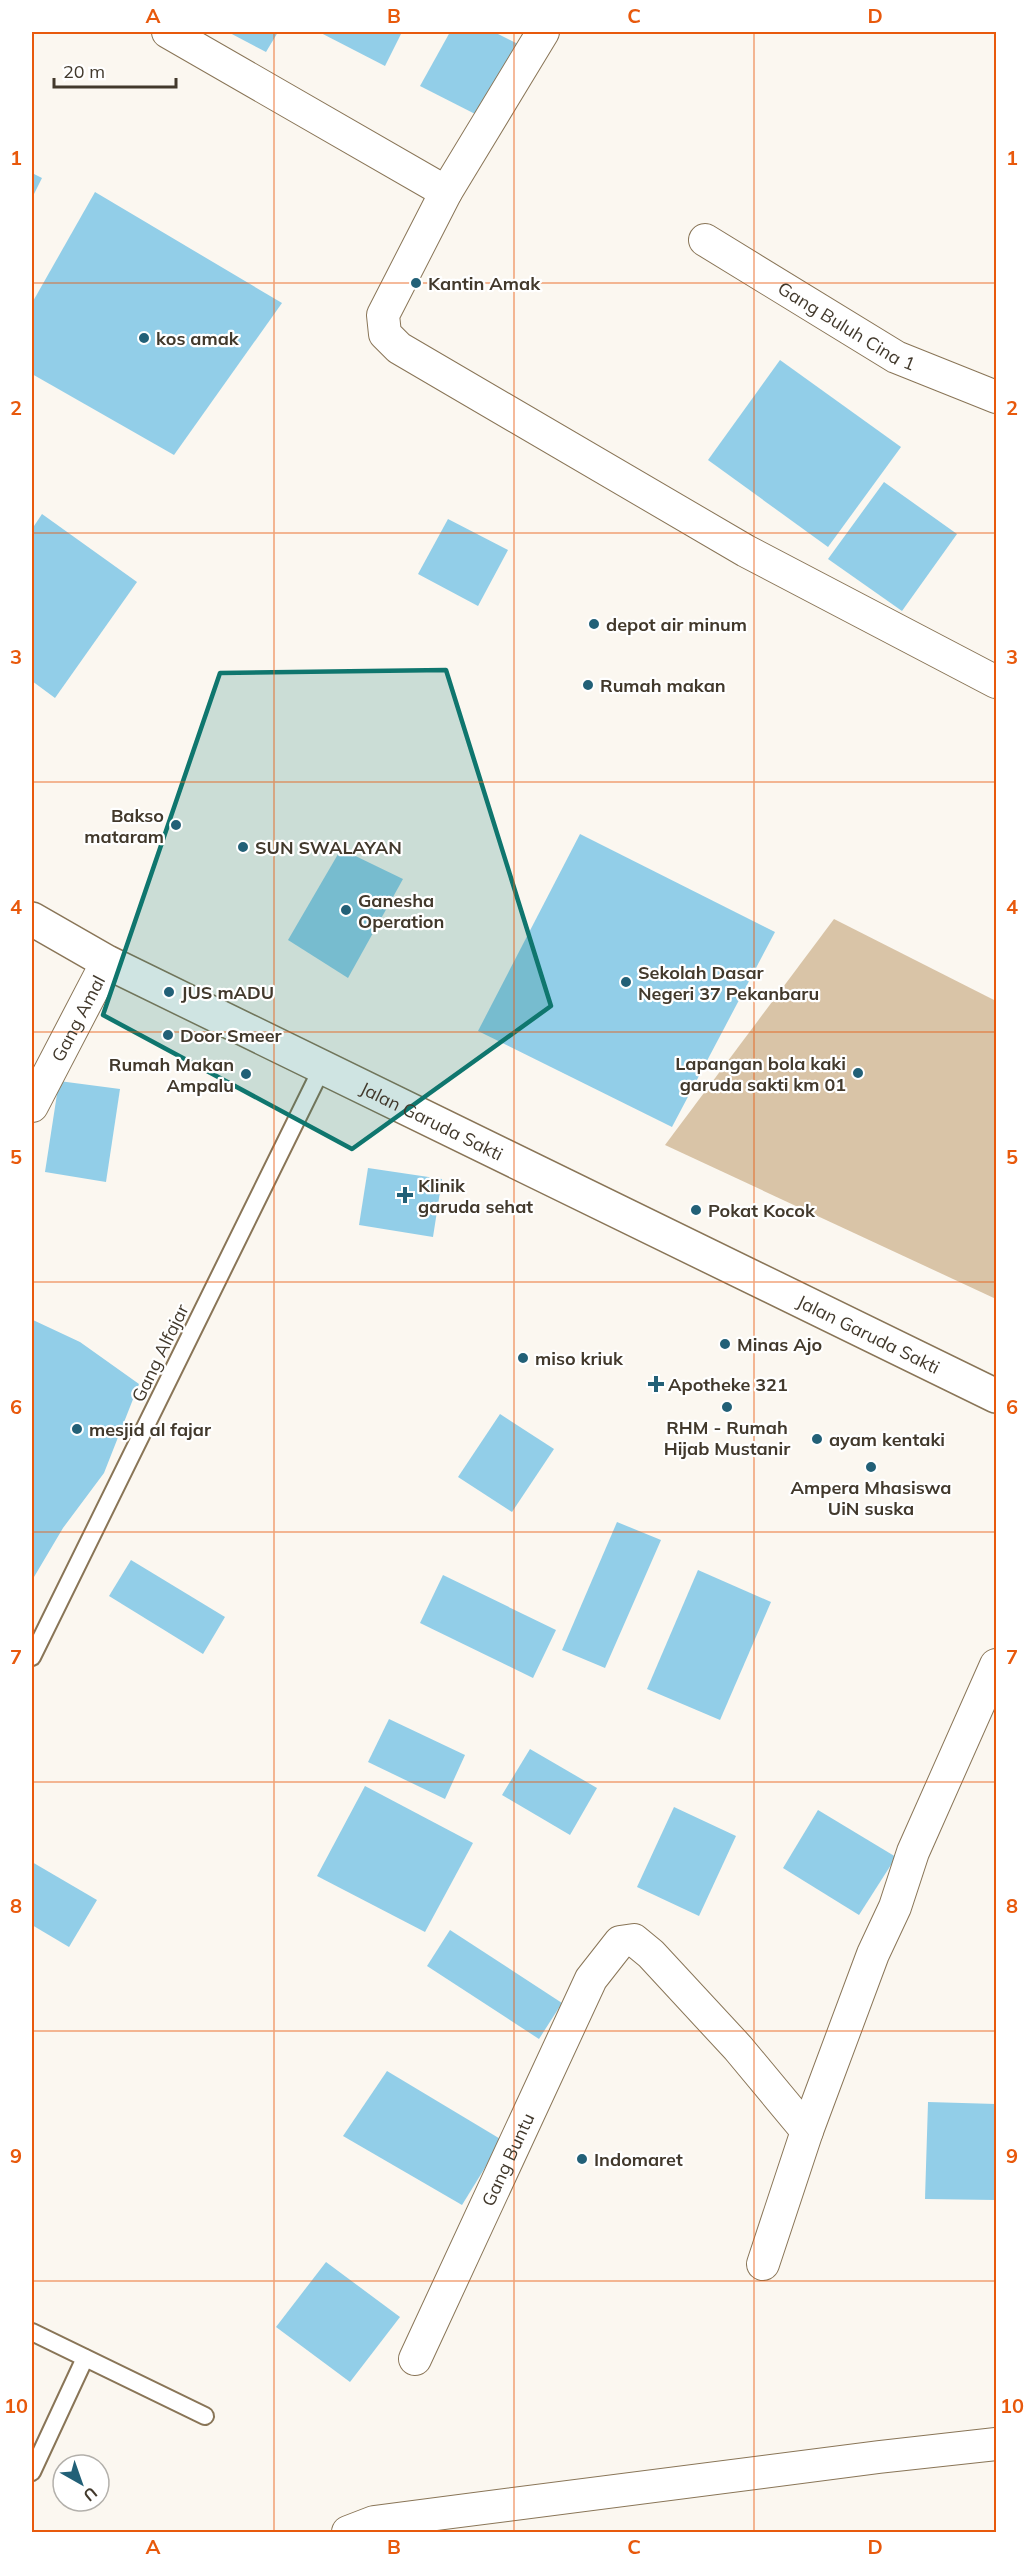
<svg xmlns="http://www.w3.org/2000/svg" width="1028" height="2564" font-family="Mulish,sans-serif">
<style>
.green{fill:#d9c4a7}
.building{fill:#92cee8}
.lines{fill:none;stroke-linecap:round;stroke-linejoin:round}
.service-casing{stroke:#897557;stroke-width:20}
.minor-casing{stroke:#897557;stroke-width:34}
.trunk-casing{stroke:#897557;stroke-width:36}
.service{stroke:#fff;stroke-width:16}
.minor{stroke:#fff;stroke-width:32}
.trunk{stroke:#fff;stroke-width:33}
.marked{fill:#0f766e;fill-opacity:0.2;stroke:#0f766e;stroke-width:4.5;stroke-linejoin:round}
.grid{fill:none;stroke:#e8590c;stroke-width:1.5;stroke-opacity:0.55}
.poi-dot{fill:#226077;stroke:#fff;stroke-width:2}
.labels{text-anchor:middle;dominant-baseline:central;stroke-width:4.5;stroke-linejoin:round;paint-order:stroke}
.poi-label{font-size:18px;font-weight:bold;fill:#42392c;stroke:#fff;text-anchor:start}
.street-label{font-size:18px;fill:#42392c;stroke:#fff}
.neatline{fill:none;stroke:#e8590c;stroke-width:2}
.grid-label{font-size:20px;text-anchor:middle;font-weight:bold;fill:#e8590c}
</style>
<rect width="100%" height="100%" fill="#fbf7f0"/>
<polygon class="green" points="834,919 996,1001 996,1299 665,1145"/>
<g class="building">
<polygon points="228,32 278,32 266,52"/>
<polygon points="319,32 402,32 385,66"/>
<polygon points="450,32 494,32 520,45 481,117 420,86"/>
<polygon points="32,173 42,178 32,198"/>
<polygon points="95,192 282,303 174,455 32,374 32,303"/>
<polygon points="780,360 901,447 828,547 708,460"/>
<polygon points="884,482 957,534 902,611 828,559"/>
<polygon points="42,514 137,582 55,698 32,681 32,529"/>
<polygon points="448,519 508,550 478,606 418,574"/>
<polygon points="580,834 775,932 672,1127 478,1031"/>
<polygon points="341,849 403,879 348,978 288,940"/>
<polygon points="59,1081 120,1089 106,1182 45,1172"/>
<polygon points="368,1168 442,1179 433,1237 359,1225"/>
<polygon points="33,1320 80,1342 139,1384 104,1473 63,1528 34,1577 32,1575"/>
<polygon points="500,1414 554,1449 512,1512 458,1477"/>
<polygon points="617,1522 661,1540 605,1668 562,1650"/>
<polygon points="131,1560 225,1617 203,1654 109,1596"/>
<polygon points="698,1570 771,1602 720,1720 647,1689"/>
<polygon points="443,1575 556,1630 533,1678 420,1623"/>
<polygon points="389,1719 465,1755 445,1799 368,1762"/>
<polygon points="530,1749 597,1788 570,1835 502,1795"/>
<polygon points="365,1786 473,1843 425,1932 317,1876"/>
<polygon points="674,1807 736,1836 699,1916 637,1887"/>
<polygon points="818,1810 896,1857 859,1915 783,1868"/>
<polygon points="32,1862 97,1900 69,1947 32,1925"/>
<polygon points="450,1930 562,2003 539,2039 427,1966"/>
<polygon points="387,2071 502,2140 462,2205 343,2136"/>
<polygon points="928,2102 996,2104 996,2200 925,2199"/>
<polygon points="326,2262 400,2317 350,2382 276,2327"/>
</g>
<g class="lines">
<g class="service-casing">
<g id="service">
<polyline points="32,1657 323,1066"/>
<polyline points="32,2332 205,2416"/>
<polyline points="32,2472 85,2358"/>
</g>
</g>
<g class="minor-casing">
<g id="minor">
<polyline points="168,32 446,192 383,315 385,334 399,348 746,551 996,682"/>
<polyline points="446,192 543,32"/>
<path id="s1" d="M705 240 896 357 996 397"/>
<path id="s2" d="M32 1106 107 962"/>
<polyline points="763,2264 807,2131 873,1954 895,1907 913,1852 996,1665"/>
<path id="s3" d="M415 2359 591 1979 620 1942 634 1940 651 1954 738 2048 807 2131"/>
<polyline points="348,2532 374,2522 879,2457 996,2444"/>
</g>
</g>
<g class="trunk-casing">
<g id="trunk">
<path id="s4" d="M32 919 107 962 996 1396"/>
</g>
</g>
<use href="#service" class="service"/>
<use href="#minor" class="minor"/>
<use href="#trunk" class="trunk"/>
</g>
<path class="marked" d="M446 670 551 1006 352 1149 103 1015 220 673Z"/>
<path class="grid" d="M274 32V2532M514 32V2532M754 32V2532M32 283H996M32 533H996M32 782H996M32 1032H996M32 1282H996M32 1532H996M32 1782H996M32 2031H996M32 2281H996"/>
<g class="poi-dot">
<circle cx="416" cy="283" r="6"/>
<circle cx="144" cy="338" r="6"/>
<circle cx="594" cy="624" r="6"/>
<circle cx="588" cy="685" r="6"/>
<circle cx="176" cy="825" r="6"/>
<circle cx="243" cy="847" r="6"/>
<circle cx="346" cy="910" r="6"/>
<circle cx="626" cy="982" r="6"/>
<circle cx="169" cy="992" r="6"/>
<circle cx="168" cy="1035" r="6"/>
<circle cx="858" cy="1073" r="6"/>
<circle cx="246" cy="1074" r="6"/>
<path d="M402 1186h6v6h6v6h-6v6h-6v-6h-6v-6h6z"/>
<circle cx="696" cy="1210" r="6"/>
<circle cx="725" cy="1344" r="6"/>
<circle cx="523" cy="1358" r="6"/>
<path d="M653 1375h6v6h6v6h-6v6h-6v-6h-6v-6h6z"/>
<circle cx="727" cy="1407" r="6"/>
<circle cx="77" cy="1429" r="6"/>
<circle cx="817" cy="1439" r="6"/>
<circle cx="871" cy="1467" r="6"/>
<circle cx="582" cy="2159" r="6"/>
</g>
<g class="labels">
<g class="poi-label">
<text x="428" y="283">Kantin Amak</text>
<text x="156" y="338">kos amak</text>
<text x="606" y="624">depot air minum</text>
<text x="600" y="685">Rumah makan</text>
<text x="164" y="815" text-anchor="end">Bakso<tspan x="164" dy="21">mataram</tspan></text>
<text x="255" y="847">SUN SWALAYAN</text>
<text x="358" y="900">Ganesha<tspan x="358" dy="21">Operation</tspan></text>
<text x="638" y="972">Sekolah Dasar<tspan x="638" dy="21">Negeri 37 Pekanbaru</tspan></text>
<text x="181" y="992">JUS mADU</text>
<text x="180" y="1035">Door Smeer</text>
<text x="846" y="1063" text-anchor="end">Lapangan bola kaki<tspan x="846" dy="21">garuda sakti km 01</tspan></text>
<text x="234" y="1064" text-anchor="end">Rumah Makan<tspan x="234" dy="21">Ampalu</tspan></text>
<text x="418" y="1185">Klinik<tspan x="418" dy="21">garuda sehat</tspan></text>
<text x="708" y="1210">Pokat Kocok</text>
<text x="737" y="1344">Minas Ajo</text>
<text x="535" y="1358">miso kriuk</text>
<text x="668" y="1384">Apotheke 321</text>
<text x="727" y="1427" text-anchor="middle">RHM - Rumah<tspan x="727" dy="21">Hijab Mustanir</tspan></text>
<text x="89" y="1429">mesjid al fajar</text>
<text x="829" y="1439">ayam kentaki</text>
<text x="871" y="1487" text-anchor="middle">Ampera Mhasiswa<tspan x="871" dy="21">UiN suska</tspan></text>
<text x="594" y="2159">Indomaret</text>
</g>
<g class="street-label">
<text stroke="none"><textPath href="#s1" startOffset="166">Gang Buluh Cina 1</textPath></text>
<text stroke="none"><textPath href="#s2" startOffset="99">Gang Amal</textPath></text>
<text stroke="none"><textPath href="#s4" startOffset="448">Jalan Garuda Sakti</textPath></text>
<text stroke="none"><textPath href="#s4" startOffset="934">Jalan Garuda Sakti</textPath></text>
<text transform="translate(160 1353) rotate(-64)">Gang Alfajar</text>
<text stroke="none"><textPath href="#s3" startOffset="220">Gang Buntu</textPath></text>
</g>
</g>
<rect width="1028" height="2564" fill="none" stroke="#ffffff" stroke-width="66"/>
<g transform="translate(81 2483) rotate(140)"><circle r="28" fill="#ffffff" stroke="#b3b0ab" stroke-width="1.5"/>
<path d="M0-4.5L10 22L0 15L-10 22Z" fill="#226077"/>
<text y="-9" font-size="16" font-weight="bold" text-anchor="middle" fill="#42392c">U</text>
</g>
<path d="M54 78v9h122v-9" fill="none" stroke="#42392c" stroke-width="3"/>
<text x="63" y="78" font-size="18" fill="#42392c" stroke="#ffffff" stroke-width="4.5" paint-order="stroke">20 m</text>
<rect x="33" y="33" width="962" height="2498" class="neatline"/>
<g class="grid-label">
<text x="153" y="23">A</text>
<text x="394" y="23">B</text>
<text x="634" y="23">C</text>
<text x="875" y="23">D</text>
<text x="16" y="165">1</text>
<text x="1012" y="165">1</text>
<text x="16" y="415">2</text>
<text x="1012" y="415">2</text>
<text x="16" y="664">3</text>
<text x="1012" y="664">3</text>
<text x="16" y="914">4</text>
<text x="1012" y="914">4</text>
<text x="16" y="1164">5</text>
<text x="1012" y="1164">5</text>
<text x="16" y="1414">6</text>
<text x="1012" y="1414">6</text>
<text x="16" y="1664">7</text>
<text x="1012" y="1664">7</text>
<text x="16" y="1913">8</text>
<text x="1012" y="1913">8</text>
<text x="16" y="2163">9</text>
<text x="1012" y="2163">9</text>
<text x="16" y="2413">10</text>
<text x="1012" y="2413">10</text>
<text x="153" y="2554">A</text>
<text x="394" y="2554">B</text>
<text x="634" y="2554">C</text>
<text x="875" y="2554">D</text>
</g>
</svg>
